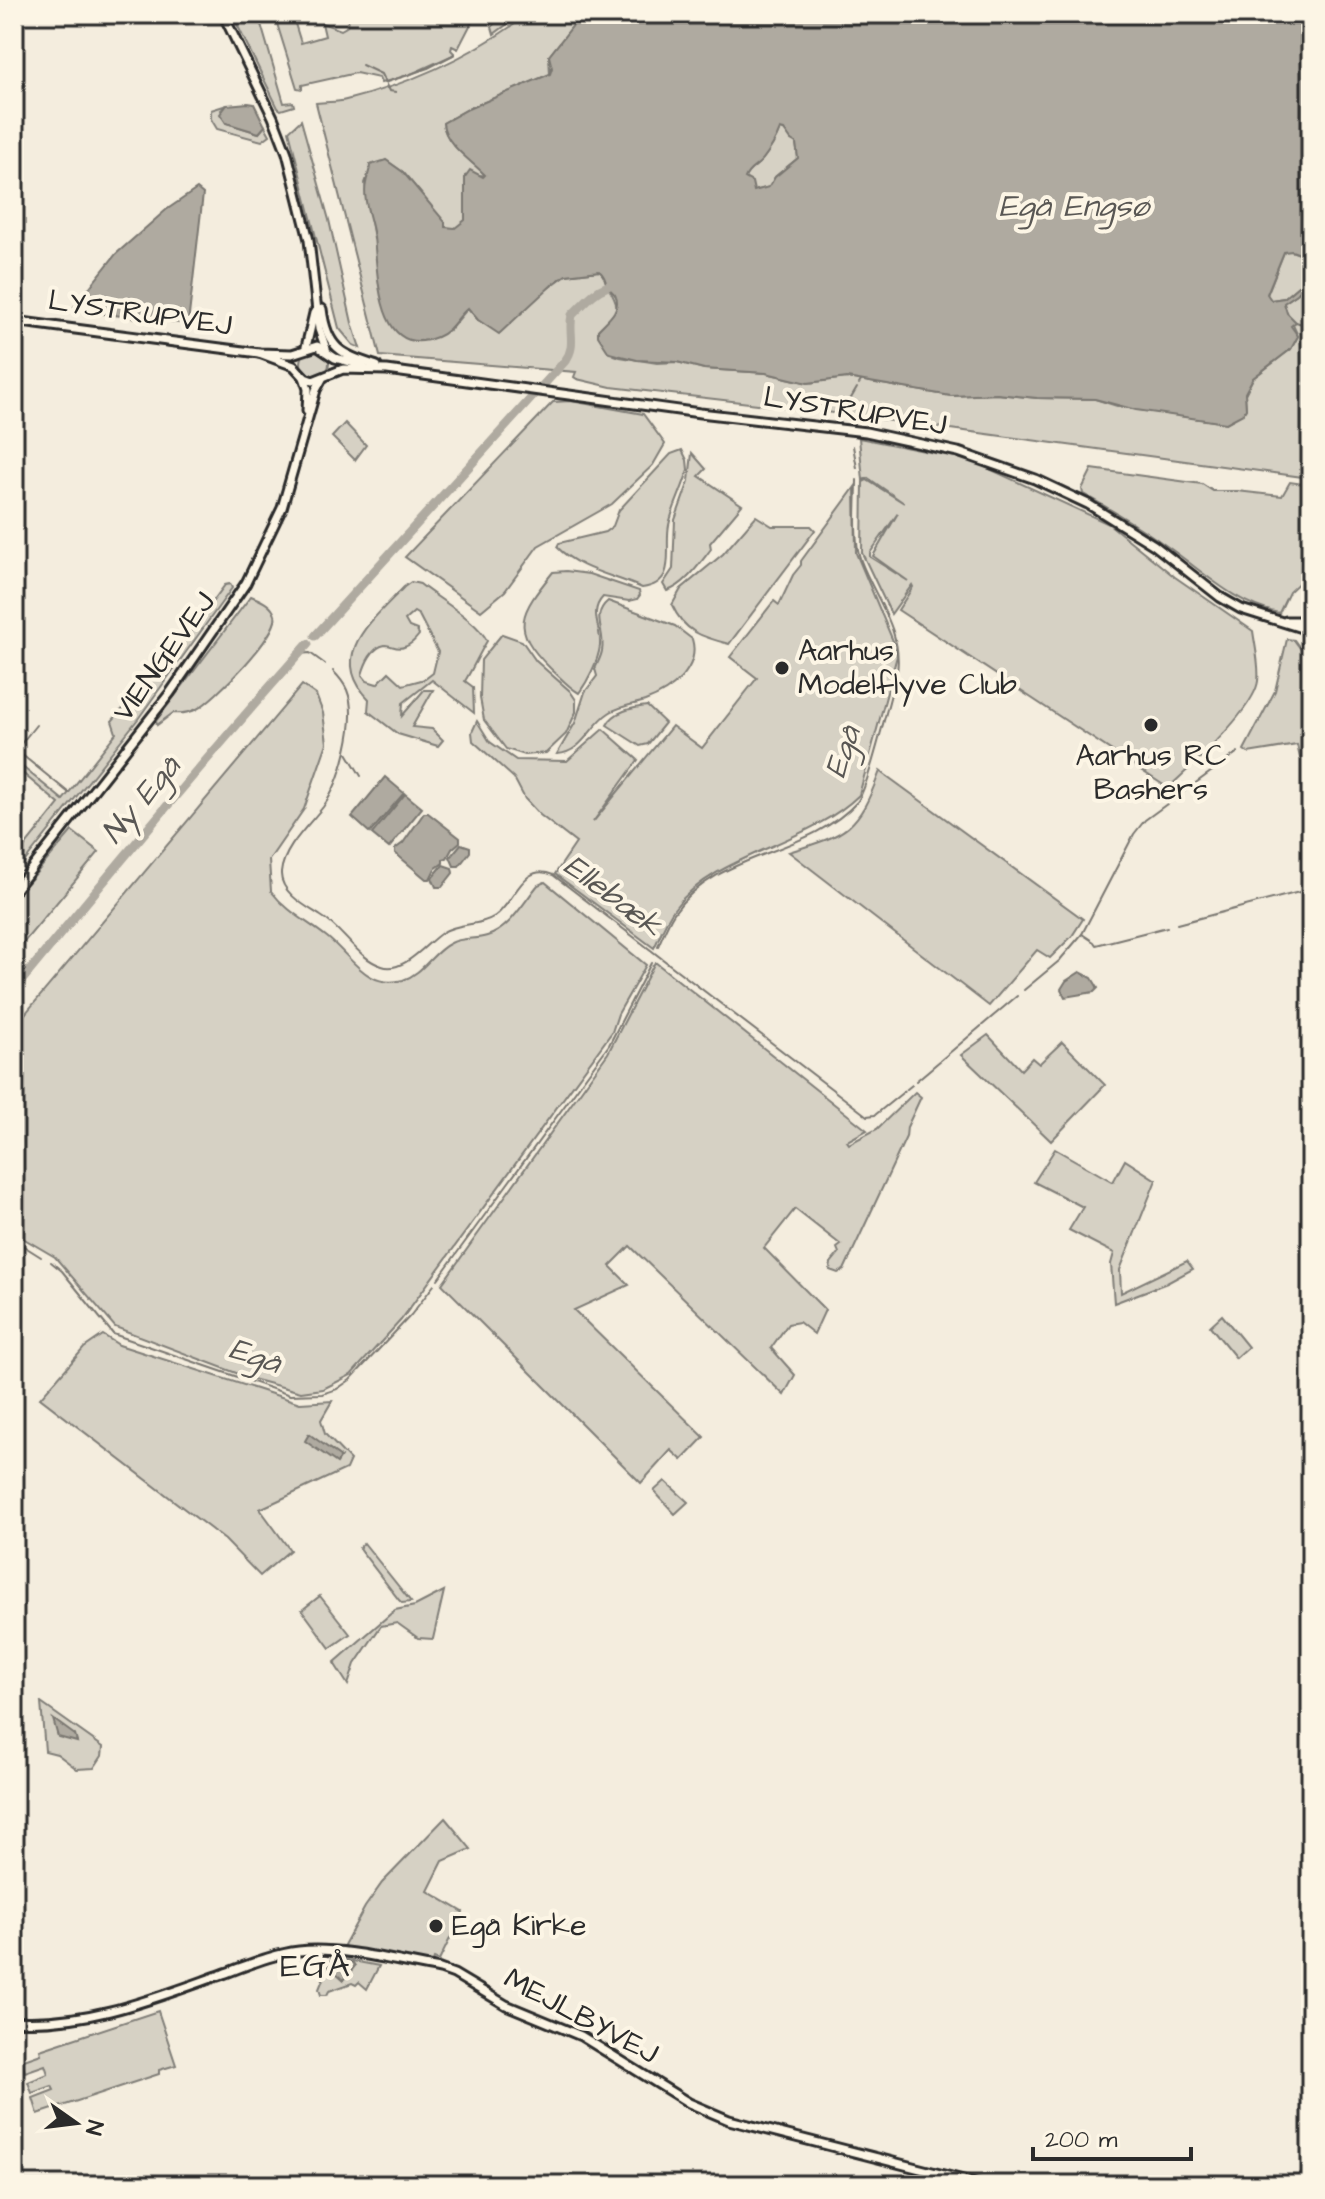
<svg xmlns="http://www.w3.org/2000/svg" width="1325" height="2199" font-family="'Architects Daughter',sans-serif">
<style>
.green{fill:#d6d1c4;stroke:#807e78;stroke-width:2;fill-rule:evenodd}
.water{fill:#afaaa0;stroke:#7a7771;stroke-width:2;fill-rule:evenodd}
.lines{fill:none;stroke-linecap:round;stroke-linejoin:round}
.stream{stroke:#7a7771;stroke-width:2}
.river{stroke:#afaaa0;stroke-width:9}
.tertiary-casing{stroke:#2b2b2b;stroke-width:13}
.tertiary{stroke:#fcf5e5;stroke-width:7}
.poi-dot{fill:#2b2b2b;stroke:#fcf5e5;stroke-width:3}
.labels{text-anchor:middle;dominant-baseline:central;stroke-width:8;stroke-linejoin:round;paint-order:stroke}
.street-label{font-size:30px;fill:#2b2b2b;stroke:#fcf5e5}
.poi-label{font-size:30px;fill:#2b2b2b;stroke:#fcf5e5;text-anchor:start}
.water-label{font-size:32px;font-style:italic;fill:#595754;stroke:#fcf5e5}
.quarter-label{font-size:34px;letter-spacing:2px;fill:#2b2b2b;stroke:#fcf5e5}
</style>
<rect width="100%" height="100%" fill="#f4edde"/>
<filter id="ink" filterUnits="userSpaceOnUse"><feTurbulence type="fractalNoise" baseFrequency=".0125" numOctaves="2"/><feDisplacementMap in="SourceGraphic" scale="16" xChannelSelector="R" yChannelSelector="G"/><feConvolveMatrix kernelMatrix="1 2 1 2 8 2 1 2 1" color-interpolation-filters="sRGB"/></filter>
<g filter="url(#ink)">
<g class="green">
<polygon points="232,14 258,14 284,103 293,102 294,106 281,110 278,108"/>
<polygon points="274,14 280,17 292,14 301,43 325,36 322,23 341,30 346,27 350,14 476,14 458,49 452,46 451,50 454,53 453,55 409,75 381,83 379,78 356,73 302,85 302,89 297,88"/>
<polygon points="488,14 521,14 494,34 492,27 496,21"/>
<path d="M529 14H582L549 56 550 74 468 109 443 123C445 145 473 161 485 175L465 176V221L455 229 445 227 444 222 403 172 386 160 370 171 365 183 374 239 450 330 468 308 478 320 539 295 566 275 599 271C606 276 604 280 608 287 623 312 617 310 598 330L614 355 620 357 657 363 677 362 704 369 766 373 808 383 847 378 951 396 997 394 1037 398 1095 399 1117 406 1226 423 1243 413 1246 409 1245 394 1253 378 1291 349 1298 336 1283 303 1297 294 1311 279 1310 478 826 412 611 387 577 379 574 377 576 372 380 356 316 103C327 101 336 103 346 100 414 83 473 55 529 14Z"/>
<polygon points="227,105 221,110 226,123 259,133 265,126 270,135 262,141 217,129 211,119 211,110"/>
<polygon points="301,120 329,220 352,323 360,348 353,345 339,328 289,131"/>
<path d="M780 129 784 130 796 143 798 158 775 177 770 187 754 191 745 178C749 168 757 167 763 159 770 150 776 140 780 129Z"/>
<polygon points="1288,250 1311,258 1311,275 1284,298 1271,300 1267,295 1284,252"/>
<circle cx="315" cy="363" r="14"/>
<polygon points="571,401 643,414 665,444 653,465 612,504 538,546 505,591 481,611 405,557 553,402"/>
<polygon points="345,423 366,445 355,460 332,437"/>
<path d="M859 438 970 460 1109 524 1175 577 1253 631C1255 646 1260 666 1258 681 1255 709 1190 768 1168 788L898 610 913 587 912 585 891 614 862 553 863 482 867 480 904 503 868 478 863 480ZM898 513 873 556 908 581 870 557V553Z"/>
<path d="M682 450 687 460 688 470C683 489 673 506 669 525 664 550 679 583 642 588 614 575 579 570 557 547L559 543 605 532 613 526 619 510 671 454Z"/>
<path d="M692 453 706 469 699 476 742 505 710 543 711 549C700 563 685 586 667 591L663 584 673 569 675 520 689 481Z"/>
<path d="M1092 469 1202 484 1213 491H1237L1282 496 1290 482 1311 485V514L1302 560 1306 576 1289 592 1279 613C1234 604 1204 572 1168 547 1140 527 1112 510 1083 494L1082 489Z"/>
<path d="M855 487 856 553 893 641 897 656 859 795C808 845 715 854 674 909 666 920 660 936 654 948L555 874 576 843 540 815 525 799 514 778 473 741 472 732 477 721 490 742 516 760 567 761 603 729 638 760 593 822 672 726 702 748 757 678 730 657 774 601 779 605 793 575 801 565V561Z"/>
<path d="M756 516 772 526H811L815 530 729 644C702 637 684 632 672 605L681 589 723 554Z"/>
<path d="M566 571 589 574 639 591 640 595 637 599 629 601 603 597C588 613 602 628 600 646 598 661 588 681 579 693 568 687 559 676 550 668 509 628 520 613 553 572Z"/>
<path d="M411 582 420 584C438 599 478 621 487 641 479 654 473 668 465 681L473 687 474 713 432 680 403 703 402 716 424 690H433L412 727 432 729 443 740 438 746 398 734 368 711 369 699C326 655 373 620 404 587ZM414 612 419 615 438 652 433 673 425 679 403 685 389 672 377 684 367 681 362 675C365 664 372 647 385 645 392 645 397 650 404 647 411 645 415 640 419 635L417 630 409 627 405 620Z"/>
<polygon points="230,584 232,588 138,719 14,875 14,860 59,804 14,766 14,760 63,800 116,733 112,721 149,679 158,675 225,585"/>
<path d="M251 596C260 600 272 604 275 615 281 633 213 701 197 709 189 713 181 714 173 713L157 725 156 721Z"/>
<path d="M608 601 675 626 692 639C701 669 670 692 645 701 633 705 620 706 609 713 590 725 583 753 557 754L575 723 585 692 597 676 595 669C597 664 601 657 602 651 606 631 590 616 608 601Z"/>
<polygon points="502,634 522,641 536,661 570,691 576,700 576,712 566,734 546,753 525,755 506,749 484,720 480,698 481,660"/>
<polygon points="1287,639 1294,640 1309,660 1311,670 1311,755 1300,758 1297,745 1248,753 1244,750 1275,691"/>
<path d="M302 685 316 695 323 713 327 743 304 809 269 860 271 891C287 912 307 921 327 937 351 956 367 990 403 980 424 973 432 952 451 943 462 937 475 940 487 936 510 929 523 903 538 885L545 882 646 965 618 1014 612 1032 401 1320 351 1375 323 1389 301 1392 252 1379 115 1327 55 1257 16 1234 14 1027Z"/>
<path d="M647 706 665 723 648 744 640 746 607 725C614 711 632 708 647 706Z"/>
<path d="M880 771 1083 919 1072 936 1050 958 1037 950 989 1006 789 852C848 834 858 830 880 771Z"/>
<polygon points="72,831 99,852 14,954 14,899"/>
<polygon points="655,962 867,1130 847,1141 849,1144 877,1129 915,1092 921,1097 907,1127 906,1137 844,1270 838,1273 830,1270 831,1263 839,1253 837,1248 841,1245 795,1209 764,1248 825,1310 814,1334 799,1322 788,1324 771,1348 795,1375 784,1395 630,1246 610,1266 629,1285 574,1310 704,1437 682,1460 671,1450 641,1483 442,1284 608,1053"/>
<polygon points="988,1035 1021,1070 1032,1058 1039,1064 1062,1042 1105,1085 1051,1141 961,1055"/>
<polygon points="1055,1149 1113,1182 1125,1160 1156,1180 1120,1270 1121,1293 1187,1261 1193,1269 1167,1283 1114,1303 1111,1264 1114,1253 1069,1230 1083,1207 1034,1182"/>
<polygon points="1222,1315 1248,1347 1236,1358 1210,1326"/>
<polygon points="103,1335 119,1345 300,1403 332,1401 321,1420 325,1434 350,1460 346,1469 260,1509 290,1550 260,1576 225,1540 40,1398 84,1348"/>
<polygon points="665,1481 688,1502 675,1514 654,1491"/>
<polygon points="364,1543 411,1602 402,1603 399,1600 359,1548"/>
<polygon points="444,1591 433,1639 418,1638 397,1623 381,1626 355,1664 348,1685 334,1663 395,1610 415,1606"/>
<polygon points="320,1596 350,1634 330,1648 302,1610"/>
<polygon points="41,1703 103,1747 102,1756 94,1768 77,1769 57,1754 45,1751"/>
<path d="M445 1818 471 1849 443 1861 428 1891 463 1912 439 1961 434 1959 432 1965C403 1960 375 1953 346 1949L344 1945 365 1907 382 1883Z"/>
<polygon points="332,1957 379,1966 367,1989 359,1982 356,1985 352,1983 329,1991 327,1995 321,1995 319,1989"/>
<polygon points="158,2011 176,2065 159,2070 159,2074 38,2114 33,2098 54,2090 52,2086 32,2093 28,2082 48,2074 45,2065 25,2072 21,2061 41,2054 40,2050"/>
</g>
<g class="water">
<path d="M582 14H1311V258L1292 251 1284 252 1267 294 1271 300 1284 298 1311 275V279L1297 294 1284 303 1287 313 1296 322 1291 326 1298 336 1291 349 1253 378 1245 393 1246 409 1243 414 1226 423 1136 410 1095 399 1037 398 997 394 951 396 847 378 808 383 766 373 704 369 677 362 637 360 609 353 598 336V330C606 321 621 311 616 297 615 293 610 291 608 287 604 280 606 276 599 271L566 275 554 283 499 334 478 320 468 308C457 317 452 331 437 337 377 361 378 274 374 237 372 221 362 199 366 183 367 176 370 172 370 165L386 160 403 172 445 222V227L455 228 465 220V177L470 170 483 177 485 175C472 161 445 145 443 123L468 109 550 74 552 68 549 56ZM780 129 784 130 791 140 796 143 798 158 775 177 769 187 754 191 752 182 745 178C749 168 757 167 763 159 770 150 776 140 780 129Z"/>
<polygon points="248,103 254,104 265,126 259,133 226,123 220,114 227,105"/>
<polygon points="197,189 203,194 188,324 80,311 74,307 116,254 166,210"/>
<polygon points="385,777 404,793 370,833 352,817"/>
<polygon points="405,794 422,808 389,848 372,834"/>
<polygon points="424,813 428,813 460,838 460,842 452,849 447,858 443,859 443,863 435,869 430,879 426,879 395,853 395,849 403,843"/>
<polygon points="461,844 470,847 470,852 459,866 454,866 450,857"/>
<polygon points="443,865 452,868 453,873 442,887 436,887 432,878"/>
<polygon points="1080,972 1092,978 1098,988 1094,992 1065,997 1061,989 1066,981"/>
<polygon points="309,1434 341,1457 337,1463 305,1441"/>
<polygon points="53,1719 75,1735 77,1742 58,1737"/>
<polygon points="340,1961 353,1963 355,1966 344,1980 335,1972"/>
</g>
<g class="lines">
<g class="stream">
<polyline points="362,65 381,74 389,91 396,92"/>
<polyline points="384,83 428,68 455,54"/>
<polyline points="1296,322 1311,327"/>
<polyline points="859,384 861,381"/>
<polyline points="846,415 847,405 857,388"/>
<polyline points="853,446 857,468"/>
<polyline points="299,654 310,653 325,664"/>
<path d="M333 671C338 676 344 683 347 690 359 719 341 782 323 807 309 825 283 848 281 873 280 893 307 907 321 916 343 929 357 958 382 966 404 974 427 942 443 932 460 922 478 927 495 916 515 903 522 861 553 875L867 1116 875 1115 912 1085"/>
<polyline points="36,725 16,750 69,793"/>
<polyline points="347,753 361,776"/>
<polyline points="1177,924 1311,889"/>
<polyline points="1082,934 1134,834 1145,820 1238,752"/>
<path d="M658 946C663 935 668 922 674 913 717 851 808 856 857 802 868 789 890 695 897 672 903 631 875 598 861 561 853 541 857 502 857 480"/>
<polyline points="1024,990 1059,961 1082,934 1094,942 1096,945 1167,927"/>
<polyline points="916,1081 1017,996"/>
<polyline points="14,1240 41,1257"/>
<polyline points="51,1262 62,1271 113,1334 290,1395 322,1394 337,1389 350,1380 411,1315 434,1285"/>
<polyline points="438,1279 609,1045 651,963"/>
</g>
<g class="river">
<path d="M315 636 565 361C577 346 568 332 572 315 584 304 592 292 608 286"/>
<path d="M14 990C110 873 207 756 308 644"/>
</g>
<g class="tertiary-casing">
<g id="tertiary">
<polyline points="223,14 273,117 287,153 309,240 319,329 326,349"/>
<path d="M322 309C327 350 342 354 377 366"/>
<polyline points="14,321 259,353 292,354 317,346 335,358 363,365"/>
<polyline points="306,347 314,313"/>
<polyline points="259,353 294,366 305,378 313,381 343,369 387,370 700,413 866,432 958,452 1035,479 1088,504 1154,545 1220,597 1241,609 1311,631"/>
<polyline points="304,377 308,389 307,411"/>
<polyline points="1286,621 1303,621 1311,618"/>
<polyline points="14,891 170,693 246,583 282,508 316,390 322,379"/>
<path d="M14 2021C87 2026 155 1998 223 1974 248 1965 273 1954 299 1951 340 1946 399 1962 440 1969L454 1974 506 2005 581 2036 689 2103 729 2120 983 2185"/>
</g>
</g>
<use href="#tertiary" class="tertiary"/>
</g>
</g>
<g class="poi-dot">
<circle cx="782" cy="668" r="8"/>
<circle cx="1151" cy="725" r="8"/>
<circle cx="436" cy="1926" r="8"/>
</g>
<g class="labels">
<g class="street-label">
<text transform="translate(140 313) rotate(8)">LYSTRUPVEJ</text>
<text transform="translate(855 411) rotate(9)">LYSTRUPVEJ</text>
<text transform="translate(164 657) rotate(-54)">VIENGEVEJ</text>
<text transform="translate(581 2016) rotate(28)">MEJLBYVEJ</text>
</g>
<g class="poi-label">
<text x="798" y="651">Aarhus<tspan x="798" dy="34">Modelflyve Club</tspan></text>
<text x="1151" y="756" text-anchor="middle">Aarhus RC<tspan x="1151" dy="34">Bashers</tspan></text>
<text x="452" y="1926">Egå Kirke</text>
</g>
<g class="water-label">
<text x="1074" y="206">Egå Engsø</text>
<text transform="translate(843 752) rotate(-71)">Egå</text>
<text transform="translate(141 800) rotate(-50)">Ny Egå</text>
<text transform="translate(613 896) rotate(37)">Ellebæk</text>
<text transform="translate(255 1356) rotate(19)">Egå</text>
</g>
<g class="quarter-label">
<text x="316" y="1966">EGÅ</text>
</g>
</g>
<rect width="1325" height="2199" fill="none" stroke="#fcf5e5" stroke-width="48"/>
<rect x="24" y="24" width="1277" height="2151" fill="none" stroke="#2b2b2b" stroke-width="3" filter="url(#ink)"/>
<g transform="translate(76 2123) rotate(104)" stroke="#fcf5e5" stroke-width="6" paint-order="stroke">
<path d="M0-6L14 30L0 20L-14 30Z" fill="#2b2b2b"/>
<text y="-12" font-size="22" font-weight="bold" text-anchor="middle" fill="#2b2b2b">N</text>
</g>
<path d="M1033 2147v12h158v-12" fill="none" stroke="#2b2b2b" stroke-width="4"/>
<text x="1045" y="2147" font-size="24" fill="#2b2b2b" stroke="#fcf5e5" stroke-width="6" paint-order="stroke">200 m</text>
</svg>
